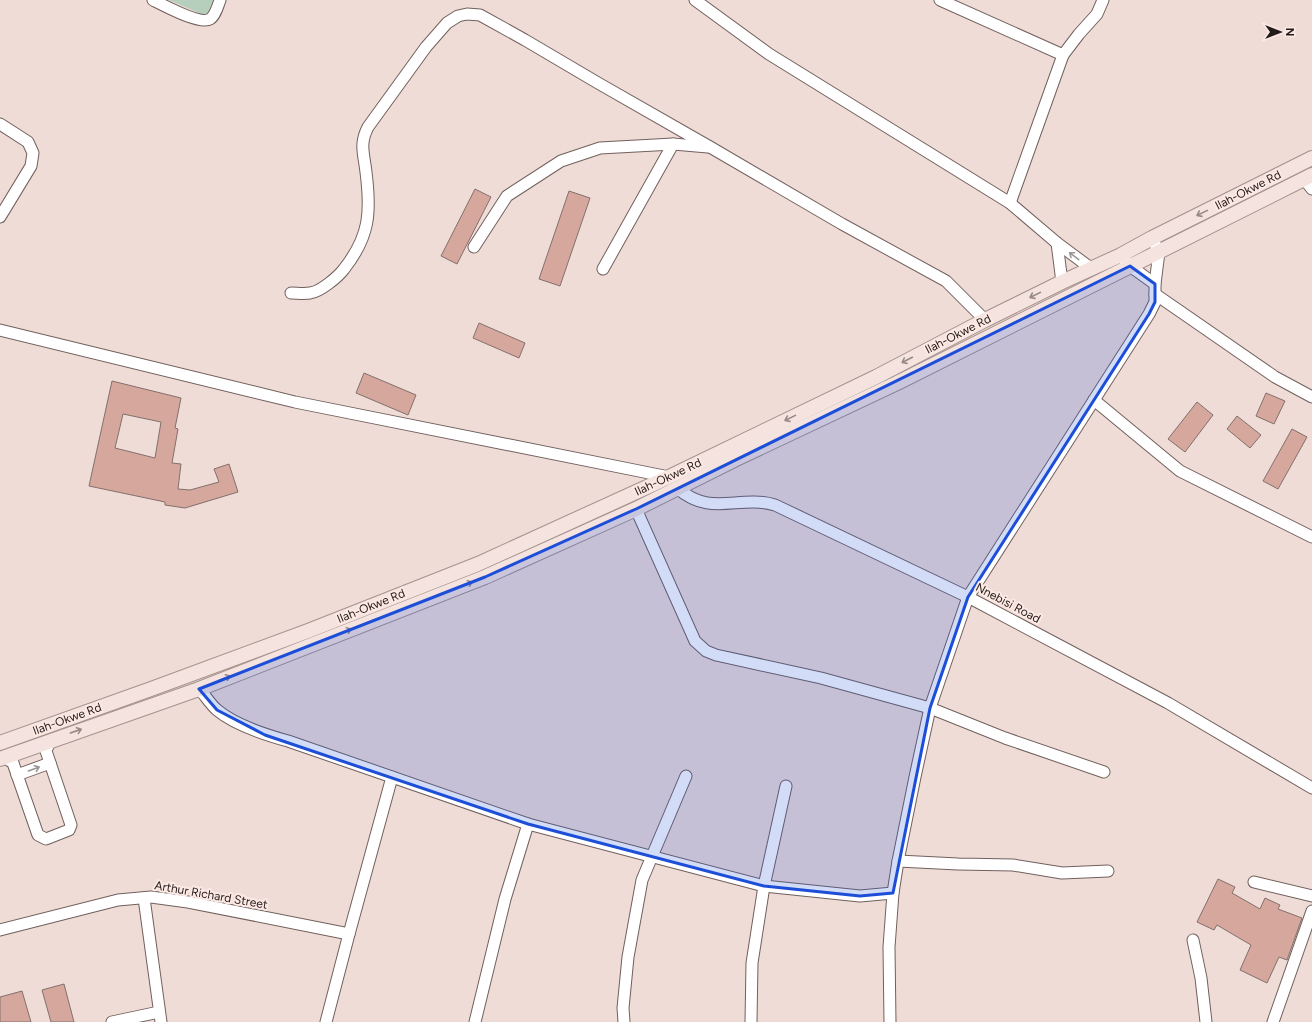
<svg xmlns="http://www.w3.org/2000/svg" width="1312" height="1022" font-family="Figtree,sans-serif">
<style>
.green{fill:#b5cfbc}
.building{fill:#d6a79c;stroke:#82706c;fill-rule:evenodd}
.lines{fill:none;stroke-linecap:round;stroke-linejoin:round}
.minor-casing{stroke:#71605d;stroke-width:13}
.major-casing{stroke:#a5918c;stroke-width:16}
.minor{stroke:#fff;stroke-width:11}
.major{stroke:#f4e3df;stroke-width:14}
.oneway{stroke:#968986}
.oneway2{stroke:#9c9898}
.marked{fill:#1d4ed8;fill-opacity:0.2;stroke:#1d4ed8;stroke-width:3;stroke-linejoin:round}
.labels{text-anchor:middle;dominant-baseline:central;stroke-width:4;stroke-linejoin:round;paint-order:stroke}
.street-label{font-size:12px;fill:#221b1a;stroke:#fde9e4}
</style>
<rect width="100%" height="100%" fill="#f0dcd7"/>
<polygon class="green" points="169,0 214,0 206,16"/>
<g class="building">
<polygon points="475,189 491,197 457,264 441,256"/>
<polygon points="569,191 590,198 560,286 539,279"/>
<polygon points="479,323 525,343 519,358 473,338"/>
<polygon points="364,373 416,395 408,415 356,393"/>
<path d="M112 381 181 398 175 428 178 429 172 463 181 464 178 489 190 490 219 482 214 469 229 464 238 492 185 508 165 505V502L89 486ZM123 414 161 422 155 458 115 448Z"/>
<polygon points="1266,393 1285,401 1274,424 1256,416"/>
<polygon points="1197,402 1213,415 1185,452 1168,439"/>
<polygon points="1237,416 1261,435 1250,448 1227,429"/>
<polygon points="1292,429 1307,437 1278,489 1263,481"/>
<polygon points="1218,879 1235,887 1232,893 1260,909 1265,898 1280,905 1278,909 1302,918 1287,960 1279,957 1267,983 1240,970 1251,945 1217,925 1214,930 1197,922"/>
<polygon points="64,984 74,1022 51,1022 42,990"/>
<polygon points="22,991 31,1022 0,1022 0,997"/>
</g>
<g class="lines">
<g class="minor-casing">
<g id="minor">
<path d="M153 0C163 5 200 25 210 19 215 16 218 6 220 0"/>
<polyline points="695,0 769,54 1010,203 1057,243 1092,269"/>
<polyline points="940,0 1063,55"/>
<polyline points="0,124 28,142 33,153 31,166 0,217"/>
<polyline points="1304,179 1312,189"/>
<polyline points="1010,203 1063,55 1079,34 1097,14 1103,0"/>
<polyline points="1057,243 1062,282"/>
<polyline points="474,247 507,196 561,161 600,148 673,144 708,147"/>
<polyline points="1125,261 1130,266 1155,284"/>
<polyline points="603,269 673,144"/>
<path d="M291 293C297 293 304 294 310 293 320 292 338 277 344 269 370 236 371 212 366 172 364 154 359 144 368 127L426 47 447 23 458 16 467 14 480 15 525 40 598 83 710 147 842 224 946 281 985 320"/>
<polyline points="1155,294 1275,377 1312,397"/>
<polyline points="0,330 295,402 669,477"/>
<polyline points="1094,400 1180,471 1312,537"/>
<path d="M677 488C712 518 738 494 775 505L968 597 1168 703 1312 788"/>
<polyline points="636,509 695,641 706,651 716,655 821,678 930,708 1005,738 1104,772"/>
<path d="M199 689C205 695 210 704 217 710 235 725 266 735 288 741L528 824 764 886 860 896 893 893"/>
<polyline points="4,757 13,763 38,835 46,839 69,830 71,825 46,751 50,741"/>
<polyline points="17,775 50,763"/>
<polyline points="898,861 958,864 1013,865 1062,873 1108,871"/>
<polyline points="1254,882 1312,896"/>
<polyline points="144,898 161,1022"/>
<polyline points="0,930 118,900 151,897 188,902 349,934"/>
<polyline points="1193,940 1201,978 1206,1022"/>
<polyline points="112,1022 159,1012"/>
<polyline points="326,1022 349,934 392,777"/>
<polyline points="475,1022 505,899 528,824"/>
<polyline points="624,1022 623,1008 628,957 642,880 686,776"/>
<polyline points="751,1022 752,963 764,886 786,786"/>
<polyline points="890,1022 889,947 893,893 898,861 915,777 930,708 968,597 1149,314 1155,302 1155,284 1159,252 1152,238"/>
<polyline points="1273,1022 1312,911"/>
</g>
</g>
<g class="major-casing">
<g id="major">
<polyline points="0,743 151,689 308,631 478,564 669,477 876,377 985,320 1062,282 1121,255 1152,238 1312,158"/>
<polyline points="0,759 199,689 485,577 636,509 736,459 897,383 1312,175"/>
</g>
</g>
<use href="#minor" class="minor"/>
<use href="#major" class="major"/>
</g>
<defs><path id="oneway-shaft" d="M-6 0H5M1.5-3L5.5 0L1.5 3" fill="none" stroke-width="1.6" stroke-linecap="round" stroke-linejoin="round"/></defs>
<g class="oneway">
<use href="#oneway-shaft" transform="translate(1202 213) rotate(154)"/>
<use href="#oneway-shaft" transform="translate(1035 295) rotate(154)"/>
<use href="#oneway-shaft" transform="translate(907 360) rotate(153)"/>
<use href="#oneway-shaft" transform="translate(790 418) rotate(154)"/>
<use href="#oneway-shaft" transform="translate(467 584) rotate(-21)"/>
<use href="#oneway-shaft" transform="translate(346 631) rotate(-21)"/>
<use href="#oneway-shaft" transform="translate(225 678) rotate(-21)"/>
<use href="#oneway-shaft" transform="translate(76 731) rotate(-19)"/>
</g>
<g class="oneway2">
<use href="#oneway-shaft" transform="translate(1074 256) rotate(-143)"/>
<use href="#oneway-shaft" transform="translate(34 769) rotate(-20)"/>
</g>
<path class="marked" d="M1130 266 1155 284V302L1149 314 968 597 930 708 893 893 860 896 764 886 528 824 265 735 217 710 199 689 485 577 636 509Z"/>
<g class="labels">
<g class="street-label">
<text transform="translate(1248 190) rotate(-27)">Ilah-Okwe Rd</text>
<text transform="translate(958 334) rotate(-27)">Ilah-Okwe Rd</text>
<text transform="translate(668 477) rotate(-25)">Ilah-Okwe Rd</text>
<text transform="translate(1008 603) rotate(28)">Nnebisi Road</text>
<text transform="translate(371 606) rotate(-22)">Ilah-Okwe Rd</text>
<text transform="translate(67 719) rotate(-20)">Ilah-Okwe Rd</text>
<text transform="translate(211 895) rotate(10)">Arthur Richard Street</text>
</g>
</g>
<g transform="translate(1280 32) rotate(90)" stroke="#fde9e4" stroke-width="3" paint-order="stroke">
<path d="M0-3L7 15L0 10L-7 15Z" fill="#221b1a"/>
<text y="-6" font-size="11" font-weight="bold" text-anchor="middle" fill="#221b1a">N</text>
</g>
</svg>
